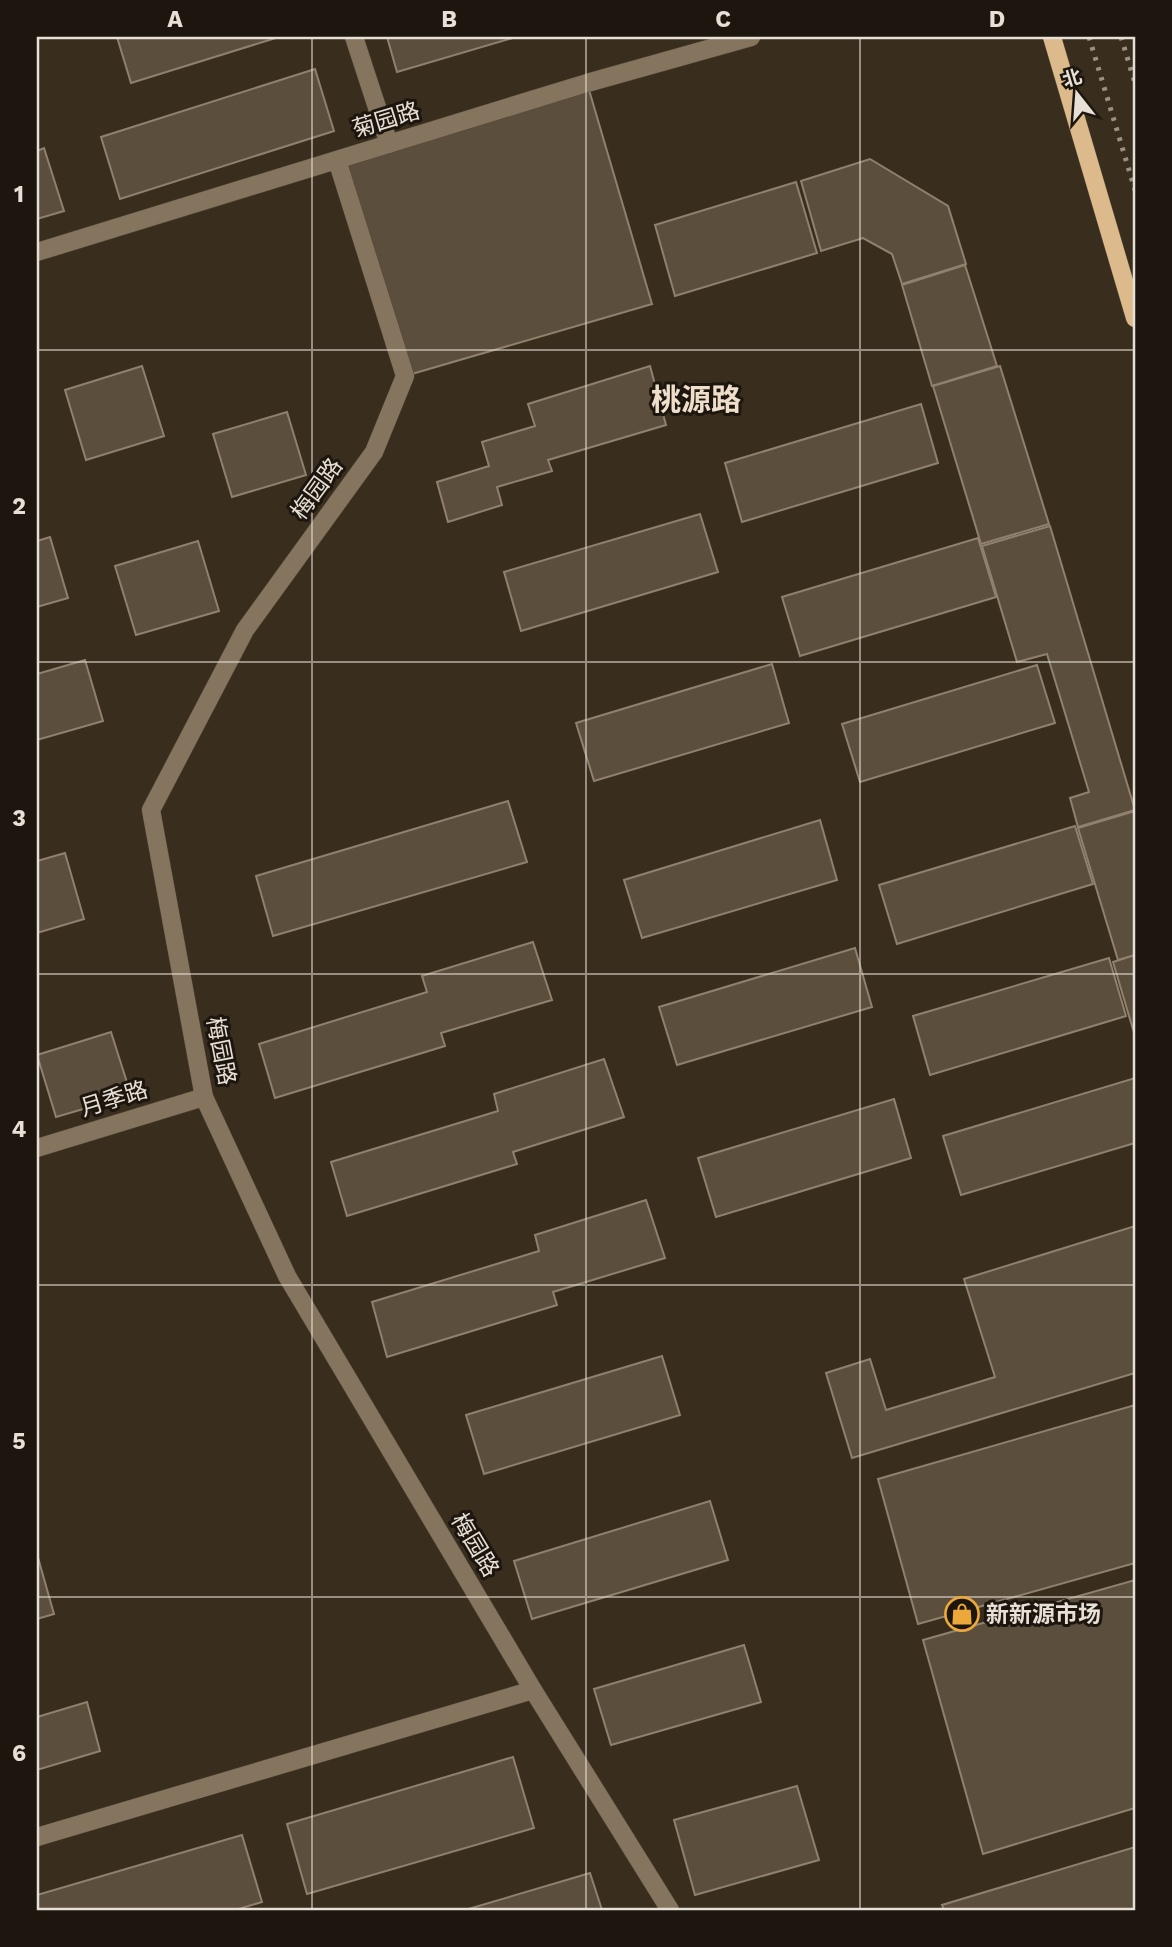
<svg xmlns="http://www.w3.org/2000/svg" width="1172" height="1947" font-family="'Work Sans','Noto Sans SC',sans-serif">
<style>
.building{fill:#5b4e3d;stroke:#8f816e;stroke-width:2}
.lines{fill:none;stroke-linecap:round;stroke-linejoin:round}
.minor-casing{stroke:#554a3b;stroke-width:19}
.major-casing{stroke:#554a3b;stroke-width:19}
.minor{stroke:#86755e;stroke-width:18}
.major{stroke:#dcba8b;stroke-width:18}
.rail{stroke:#9a9184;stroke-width:5;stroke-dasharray:3.5 7;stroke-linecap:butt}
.grid{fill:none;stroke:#e7e0d6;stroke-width:2;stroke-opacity:0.55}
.labels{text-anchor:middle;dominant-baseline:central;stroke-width:6;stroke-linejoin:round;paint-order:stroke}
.street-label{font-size:23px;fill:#e7e0d6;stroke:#1c160f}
.poi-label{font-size:23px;font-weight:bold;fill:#e7e0d6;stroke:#1c160f;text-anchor:start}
.district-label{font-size:30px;font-weight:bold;fill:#eedeca;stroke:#1c160f}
.neatline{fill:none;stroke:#e7e0d6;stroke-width:2.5}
.grid-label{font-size:23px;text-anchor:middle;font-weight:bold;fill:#e7e0d6}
</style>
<rect width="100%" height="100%" fill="#392d1d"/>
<g class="building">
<polygon points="117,37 279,37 131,83"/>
<polygon points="387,37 516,37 397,72"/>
<polygon points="315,69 334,131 120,199 101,137"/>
<polygon points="587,83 652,304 405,376 337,160"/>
<polygon points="44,148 64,211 37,219 37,151"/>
<polygon points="870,159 948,206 966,264 902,284 892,254 863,238 821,251 801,181"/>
<polygon points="796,182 817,253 675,296 655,225"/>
<polygon points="965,265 997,366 932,386 902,285"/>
<polygon points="142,366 164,436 86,460 65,390"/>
<polygon points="650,366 666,425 548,460 552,471 497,487 502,505 448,522 437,482 489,466 482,442 535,426 528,404"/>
<polygon points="1000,366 1049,524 981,544 933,386"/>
<polygon points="921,404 938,463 742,522 725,463"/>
<polygon points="287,412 306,475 232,497 213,434"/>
<polygon points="700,514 718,572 521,631 504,572"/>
<polygon points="1050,526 1135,810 1078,827 1070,798 1089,792 1047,654 1017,662 982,546"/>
<polygon points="50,537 68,598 37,607 37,541"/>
<polygon points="978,538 996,597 800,656 782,597"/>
<polygon points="198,541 219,611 136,635 115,566"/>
<polygon points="85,660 103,721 37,740 37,674"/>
<polygon points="772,664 789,723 594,781 576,723"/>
<polygon points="1037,665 1055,723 860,782 842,724"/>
<polygon points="508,801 527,862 273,936 256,876"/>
<polygon points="1135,811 1135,955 1118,960 1078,828"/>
<polygon points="820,820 837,880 642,938 624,880"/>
<polygon points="1075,826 1093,884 897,944 879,885"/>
<polygon points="65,853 84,919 37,933 37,861"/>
<polygon points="533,942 552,1000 441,1033 445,1046 275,1098 259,1044 427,992 422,976"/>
<polygon points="855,948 872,1007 677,1065 659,1007"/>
<polygon points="1135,955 1135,1036 1113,962"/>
<polygon points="1109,958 1126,1016 930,1075 913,1016"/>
<polygon points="111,1032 131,1095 56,1117 37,1055"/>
<polygon points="604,1059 624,1117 513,1152 517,1164 347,1216 331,1162 498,1111 494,1094"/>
<polygon points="1135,1078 1135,1143 961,1195 943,1136"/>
<polygon points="894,1099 911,1158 716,1217 698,1158"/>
<polygon points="646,1200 665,1258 553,1292 557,1305 387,1357 372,1302 539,1251 535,1235"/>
<polygon points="1135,1226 1135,1373 852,1458 826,1373 870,1359 886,1410 995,1377 964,1279"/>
<polygon points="662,1356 680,1415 484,1474 466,1415"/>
<polygon points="1135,1405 1135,1563 918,1624 878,1479"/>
<polygon points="710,1501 728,1560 532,1619 514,1561"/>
<polygon points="37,1554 54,1614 37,1619"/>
<polygon points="1135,1580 1135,1808 983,1854 923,1640"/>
<polygon points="744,1645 761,1702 611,1745 594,1689"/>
<polygon points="87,1702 100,1751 37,1770 37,1717"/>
<polygon points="513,1757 534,1828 307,1894 287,1824"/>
<polygon points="797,1786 819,1860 695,1895 674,1820"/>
<polygon points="242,1835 262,1902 235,1910 37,1910 37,1895"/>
<polygon points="1135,1847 1135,1910 944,1910 942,1905"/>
<polygon points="590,1873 602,1910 465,1910"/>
</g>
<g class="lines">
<g class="minor-casing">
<g id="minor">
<polyline points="354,37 389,144"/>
<polyline points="337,160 405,376 374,452 245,630 151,810 204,1097 287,1276 533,1690 670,1910"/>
<polyline points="37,252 587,83 751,37"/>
<polyline points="37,1148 204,1097"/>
<polyline points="37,1837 533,1690"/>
</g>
</g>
<g class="major-casing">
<polyline id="major" points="1052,37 1135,318"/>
</g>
<use href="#minor" class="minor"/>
<use href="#major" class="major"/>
<g class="rail">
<polyline points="1089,37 1135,190"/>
<polyline points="1121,37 1135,83"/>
</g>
</g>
<path class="grid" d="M312 37V1910M586 37V1910M860 37V1910M37 350H1135M37 662H1135M37 974H1135M37 1285H1135M37 1597H1135"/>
<defs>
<g id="shop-ring" transform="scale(1.75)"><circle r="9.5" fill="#1c160f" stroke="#eda83b" stroke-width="1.5"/><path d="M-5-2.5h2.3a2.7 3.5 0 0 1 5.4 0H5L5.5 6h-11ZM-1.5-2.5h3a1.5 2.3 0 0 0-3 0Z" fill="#eda83b"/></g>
</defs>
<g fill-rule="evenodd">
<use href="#shop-ring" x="962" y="1614"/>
</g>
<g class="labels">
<g class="street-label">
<text transform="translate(386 120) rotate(-17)">菊园路</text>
<text transform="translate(317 489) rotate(-54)">梅园路</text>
<text transform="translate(221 1051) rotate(79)">梅园路</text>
<text transform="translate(114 1099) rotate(-17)">月季路</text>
<text transform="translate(475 1545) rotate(59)">梅园路</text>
</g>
<g class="poi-label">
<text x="986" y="1614">新新源市场</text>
</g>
<g class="district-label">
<text x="696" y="399">桃源路</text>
</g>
</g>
<rect width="1172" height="1947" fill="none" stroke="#1c160f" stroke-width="77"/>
<g transform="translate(1077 94) rotate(343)" stroke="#1c160f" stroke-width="5" paint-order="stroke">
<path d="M0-5L12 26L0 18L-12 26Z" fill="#e7e0d6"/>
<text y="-10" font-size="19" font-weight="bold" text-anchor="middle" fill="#e7e0d6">北</text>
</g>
<rect x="38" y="38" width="1096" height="1871" class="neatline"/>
<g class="grid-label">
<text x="175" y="27">A</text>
<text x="449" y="27">B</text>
<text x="723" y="27">C</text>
<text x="997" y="27">D</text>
<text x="19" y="202">1</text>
<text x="19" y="514">2</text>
<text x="19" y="826">3</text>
<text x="19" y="1137">4</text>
<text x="19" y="1449">5</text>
<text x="19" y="1761">6</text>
</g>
</svg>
